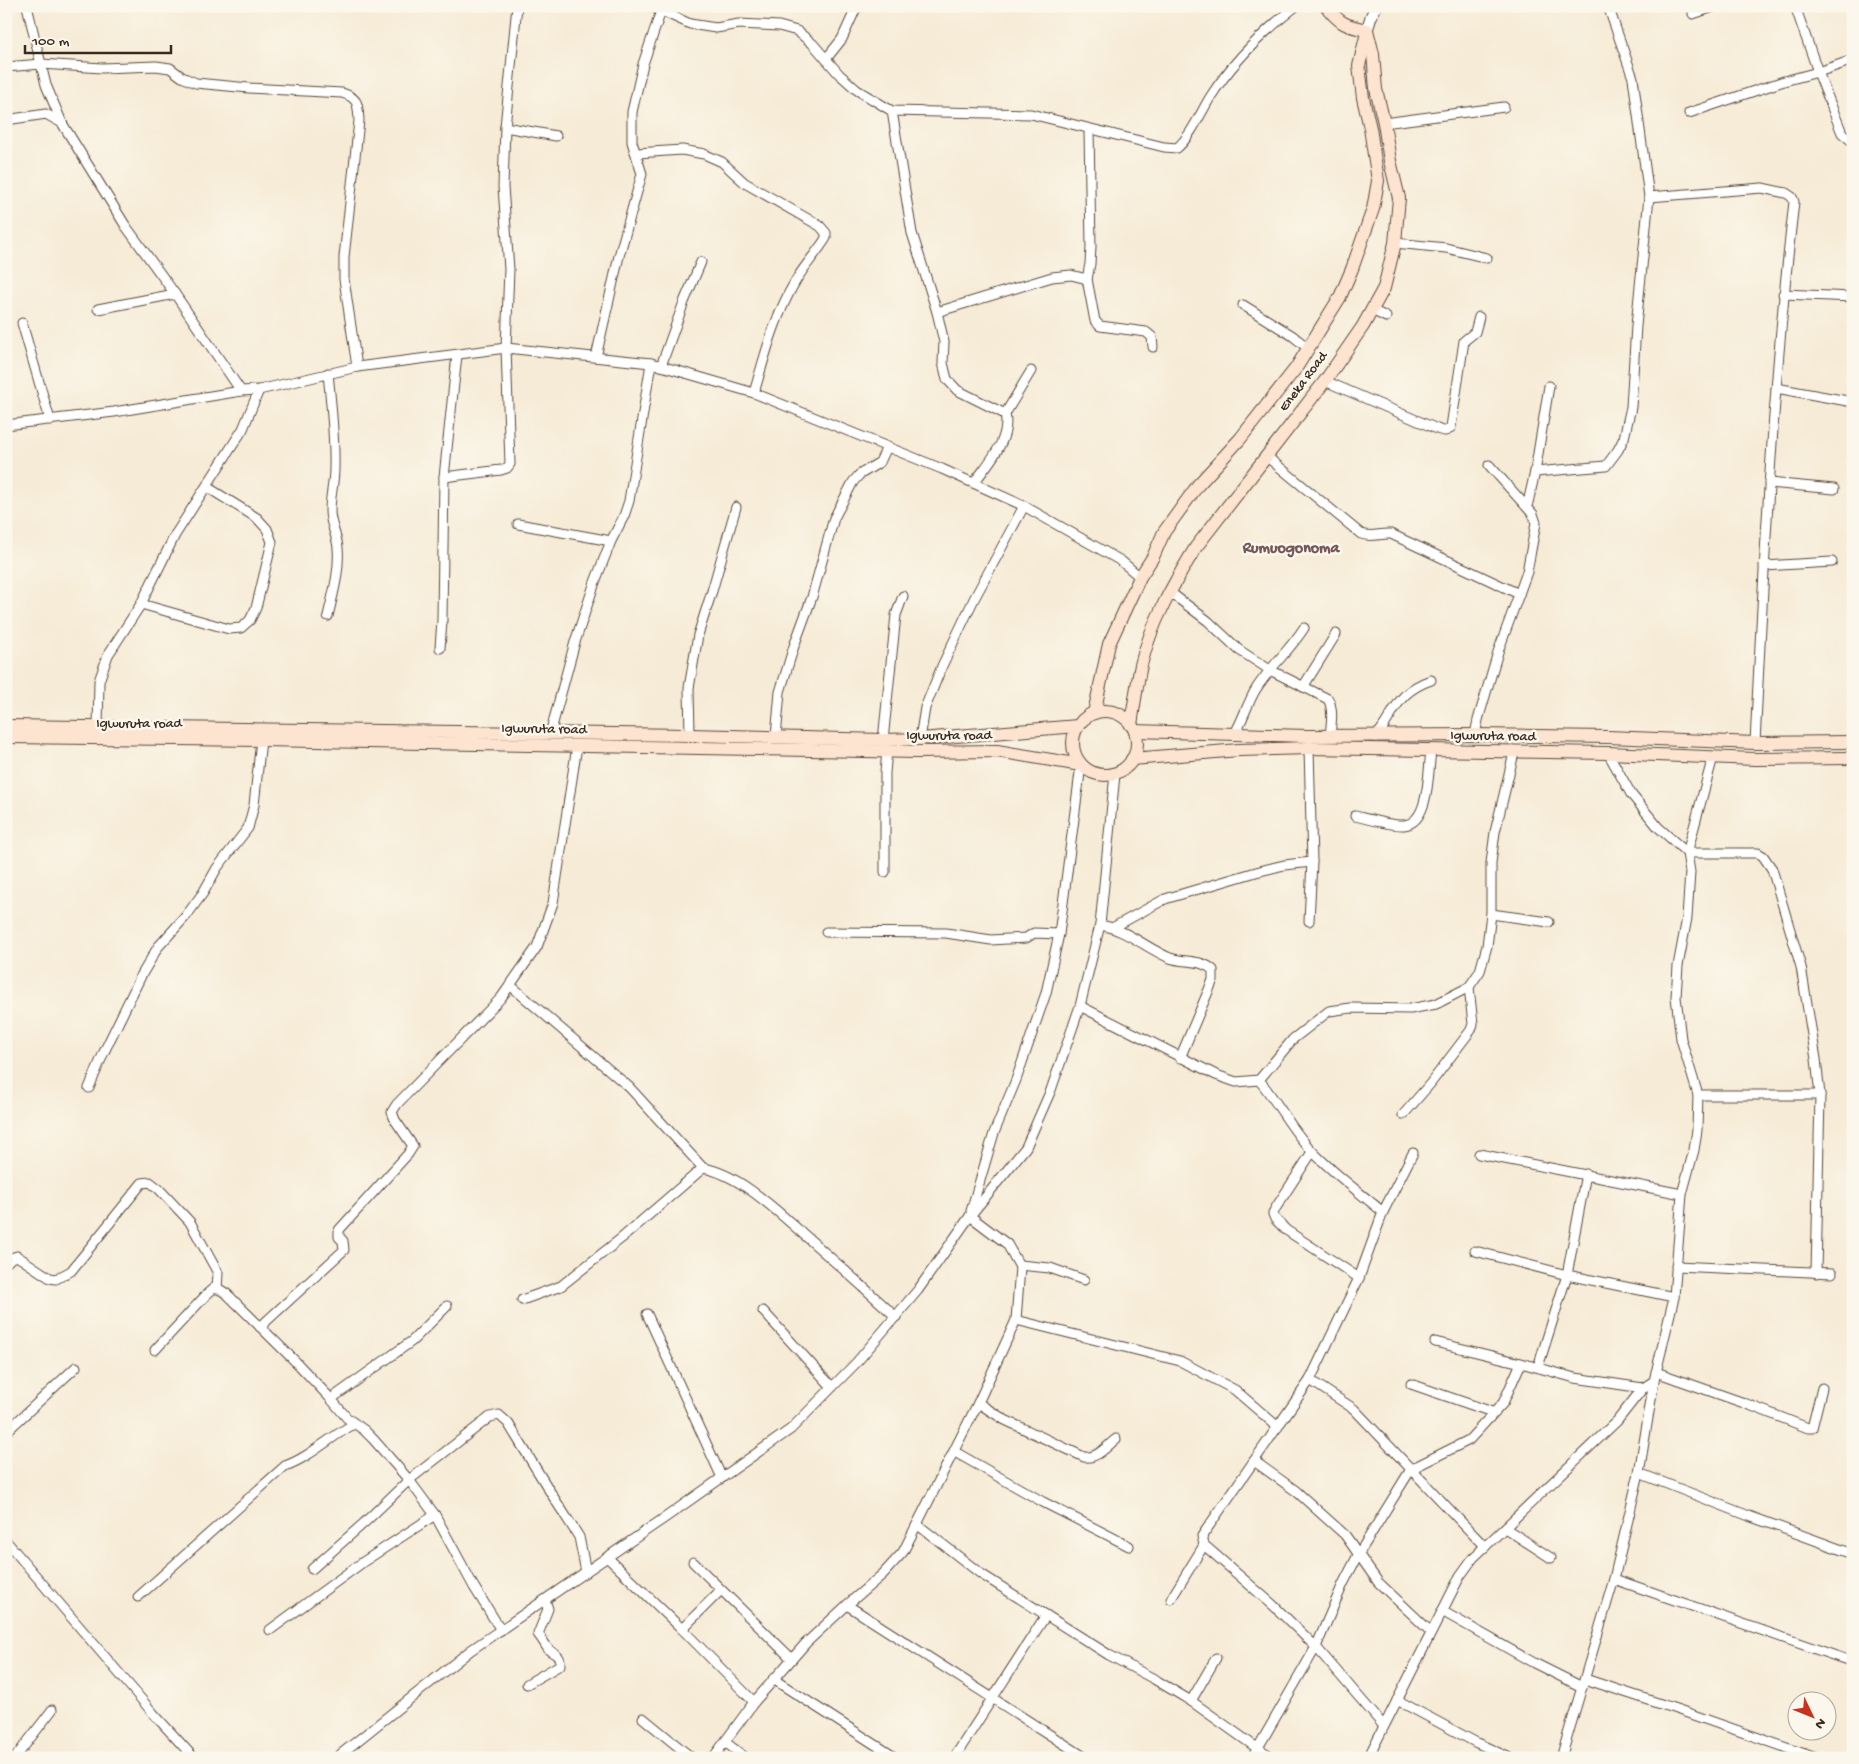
<svg xmlns="http://www.w3.org/2000/svg" width="1859" height="1764" font-family="'Gochi Hand',sans-serif">
<style>
.lines{fill:none;stroke-linecap:round;stroke-linejoin:round}
.minor-casing{stroke:#57473a;stroke-width:11}
.tertiary-casing{stroke:#57473a;stroke-width:13}
.secondary-casing{stroke:#57473a;stroke-width:14}
.minor{stroke:#fff;stroke-width:9}
.tertiary{stroke:#fff;stroke-width:11}
.secondary{stroke:#fde4d1;stroke-width:12}
.labels{text-anchor:middle;dominant-baseline:central;stroke-width:5;stroke-linejoin:round;paint-order:stroke}
.street-label{font-size:14px;fill:#3b2a1e;stroke:#fbf7ec}
.quarter-label{font-size:16px;font-weight:bold;fill:#77585a;stroke:#fbf7ec}
</style>
<rect width="100%" height="100%" fill="#fbf7ec"/>
<filter id="ink" filterUnits="userSpaceOnUse"><feTurbulence type="fractalNoise" baseFrequency=".02" numOctaves="2"/><feDisplacementMap in="SourceGraphic" scale="10" xChannelSelector="R" yChannelSelector="G"/><feConvolveMatrix kernelMatrix="1 2 1 2 8 2 1 2 1" color-interpolation-filters="sRGB"/></filter>
<filter id="wash" filterUnits="userSpaceOnUse"><feTurbulence type="fractalNoise" baseFrequency=".0096" numOctaves="4" result="noise"/><feDisplacementMap in="SourceGraphic" scale="20" xChannelSelector="R" yChannelSelector="G"/><feGaussianBlur stdDeviation="1.12" result="paint"/><feColorMatrix in="noise" values="0 0 0 0 0 0 0 0 0 0 0 0 0 0 0 0 0 1.4 0 .05"/><feComposite in="paint" operator="in"/></filter>
<g filter="url(#wash)">
<rect width="100%" height="100%" fill="#f6ebd6"/>
</g>
<g filter="url(#ink)">
<g class="lines">
<g class="minor-casing">
<g id="minor">
<polyline points="27,6 46,85 62,123 125,225 175,294 241,391"/>
<path d="M651 6 690 24 716 28 739 24 779 26 797 31 813 44 839 74 857 90 892 111 1031 114 1164 147 1177 148C1191 136 1201 112 1211 96 1234 60 1263 32 1296 6"/>
<polyline points="1795,6 1818,72 1842,133 1853,142"/>
<polyline points="1693,14 1716,6"/>
<polyline points="826,59 842,39 857,6"/>
<path d="M6 67 41 64 102 68 156 66 170 68 182 77 196 83 249 88 342 93C359 98 358 105 359 121L344 257V279L357 367"/>
<polyline points="892,111 912,233 937,312 944,342 943,363 947,379 957,390 1005,414"/>
<polyline points="1689,113 1784,81 1818,72 1853,60"/>
<polyline points="6,120 46,114 62,123"/>
<polyline points="1384,123 1504,107"/>
<polyline points="505,127 556,136"/>
<polyline points="1089,129 1091,247 1090,264 1087,279 1095,321 1100,326 1146,332 1152,337 1153,347"/>
<path d="M637 153 682 150 704 154 722 162 745 183 820 226 826 233V238C817 253 804 266 795 282 775 316 765 355 754 393"/>
<path d="M1649 197 1762 188 1786 193 1792 197 1794 202C1773 382 1764 562 1755 743"/>
<polyline points="1395,243 1446,248 1487,258"/>
<polyline points="1783,294 1853,297"/>
<polyline points="1243,305 1293,336 1309,349"/>
<polyline points="98,309 175,294"/>
<polyline points="1372,310 1386,317"/>
<polyline points="937,312 1052,277 1071,275 1087,279"/>
<polyline points="22,323 50,420"/>
<polyline points="596,357 619,256 642,174 632,142 632,112 643,64 661,11"/>
<polyline points="661,366 684,302 701,262"/>
<path d="M328 373C331 405 335 436 334 469 334 483 330 497 330 511 330 524 337 535 338 548 340 571 333 594 328 616"/>
<path d="M1325 381 1437 429C1443 431 1446 433 1451 427L1464 341 1475 332 1479 317"/>
<polyline points="1776,388 1853,402"/>
<polyline points="6,425 114,412 241,391 259,390 357,367 506,348 651,363 754,393 942,469 1024,506 1121,561 1140,577"/>
<path d="M1266 456 1361 534C1371 538 1381 533 1391 534L1519 594"/>
<polyline points="1535,472 1549,386"/>
<polyline points="444,477 501,470 507,468 510,464 506,348 509,269 503,187 505,127 517,6"/>
<path d="M974 483C988 463 1011 440 1005 414L1031 371"/>
<polyline points="1769,483 1834,489"/>
<polyline points="1527,507 1535,472 1606,466 1618,450 1624,438 1631,407 1636,326 1649,197 1633,78 1608,6"/>
<polyline points="518,524 611,541"/>
<polyline points="1764,566 1832,562"/>
<path d="M1171 593 1208 621 1239 650 1270 670 1328 699C1334 709 1331 725 1330 736"/>
<polyline points="141,604 229,629 241,628 250,620 256,608 272,542 267,529 257,518 207,487"/>
<polyline points="440,648 442,620 444,477 457,355"/>
<polyline points="1303,687 1336,634"/>
<polyline points="98,728 99,681 108,655 141,604 175,535 243,429 259,390"/>
<polyline points="550,734 575,642 595,582 611,541 624,516 629,501 651,363"/>
<polyline points="690,735 689,688 698,635 712,591 736,507"/>
<path d="M1234 735C1243 720 1247 704 1256 689 1270 667 1290 650 1304 628"/>
<polyline points="1475,735 1478,720 1498,652 1527,572 1536,523 1533,514 1489,465"/>
<polyline points="776,737 780,692 794,646 812,597 834,518 853,482 859,475 880,462 887,447"/>
<path d="M1376 737C1396 712 1396 692 1431 680"/>
<polyline points="920,739 925,708 942,666 974,599 1024,506"/>
<polyline points="883,740 896,615 903,596"/>
<polyline points="1309,748 1312,862 1309,921"/>
<polyline points="1713,757 1687,853 1758,853 1763,856 1772,869 1801,967 1816,1059 1820,1095 1816,1273"/>
<path d="M1355 816C1368 819 1393 826 1404 825 1430 823 1428 770 1431 751"/>
<polyline points="885,872 885,773 887,750"/>
<polyline points="1491,914 1549,922"/>
<path d="M1100 925C1126 929 1146 948 1170 958 1184 963 1202 959 1213 970V980L1180 1058"/>
<polyline points="1114,927 1165,899 1256,872 1284,865 1312,862"/>
<polyline points="826,932 946,933 991,940 1026,938 1034,933 1059,934"/>
<polyline points="510,985 629,1087 703,1168"/>
<path d="M1080 1006 1216 1075 1236 1082 1259 1080C1278 1102 1291 1130 1312 1151 1333 1173 1359 1192 1383 1212"/>
<polyline points="1259,1080 1293,1039 1329,1011 1351,1008 1410,1009 1436,1004 1469,987 1480,971 1487,946 1491,914 1491,863 1495,832 1514,753"/>
<polyline points="89,1088 104,1052 141,976 158,947 186,916 203,893 217,868 248,828 254,805 261,740"/>
<polyline points="1698,1095 1820,1095"/>
<polyline points="1403,1115 1430,1084 1471,1030 1473,1024 1469,987"/>
<polyline points="1312,1152 1275,1209 1273,1214 1275,1219 1286,1230 1359,1278"/>
<polyline points="1479,1154 1682,1194"/>
<polyline points="971,1211 994,1133 1016,1080 1046,993 1059,934 1081,765"/>
<polyline points="1475,1251 1567,1275 1674,1297"/>
<polyline points="6,1263 11,1258 17,1256 50,1278 56,1279 71,1271 142,1183 150,1182 159,1189 190,1222 218,1273 217,1289"/>
<polyline points="1019,1265 1050,1268 1084,1280"/>
<polyline points="1676,1266 1832,1273"/>
<path d="M522 1300 561 1286 623 1237 703 1168C737 1173 776 1210 801 1232 833 1260 865 1288 896 1317"/>
<polyline points="763,1311 832,1387"/>
<polyline points="647,1314 722,1478"/>
<polyline points="1016,1320 1180,1361 1235,1390 1278,1427"/>
<polyline points="260,1327 344,1250 343,1241 339,1237 339,1230 408,1154 413,1146 395,1120 392,1112 397,1104 501,998 537,947 553,903 577,746"/>
<polyline points="1435,1342 1521,1363 1575,1378 1643,1388"/>
<polyline points="155,1350 208,1293 214,1288 219,1289 227,1294 296,1362 331,1399 347,1418 364,1430 373,1439 409,1480 435,1515 474,1587 501,1630"/>
<polyline points="1538,1367 1567,1275 1586,1174"/>
<polyline points="1656,1372 1744,1403 1808,1428 1812,1428 1822,1388"/>
<polyline points="1310,1380 1354,1409 1485,1547"/>
<polyline points="1411,1384 1495,1413"/>
<polyline points="331,1399 412,1341 447,1306"/>
<path d="M978 1403 1005 1420 1084 1457C1097 1459 1107 1446 1116 1439"/>
<polyline points="6,1432 76,1367"/>
<polyline points="955,1452 1043,1502 1129,1546"/>
<polyline points="1254,1461 1296,1491 1345,1535 1378,1582 1431,1632"/>
<polyline points="1639,1473 1749,1516 1853,1554"/>
<polyline points="918,1525 981,1574 1109,1655 1154,1679 1191,1701 1257,1748 1274,1758"/>
<polyline points="1505,1528 1551,1558"/>
<polyline points="6,1541 153,1713 194,1758"/>
<polyline points="607,1557 682,1629 754,1702"/>
<polyline points="693,1562 792,1659"/>
<polyline points="312,1569 364,1523 409,1480 490,1417 499,1415 508,1423 554,1498 579,1537 586,1572"/>
<polyline points="1614,1579 1853,1662"/>
<path d="M138 1597 285 1466C310 1457 330 1437 354 1424"/>
<polyline points="1171,1599 1204,1545"/>
<polyline points="847,1605 1086,1758"/>
<polyline points="1442,1611 1534,1663 1582,1687"/>
<polyline points="682,1629 721,1590"/>
<polyline points="270,1630 363,1562 435,1515"/>
<polyline points="773,1679 896,1758"/>
<polyline points="1585,1679 1679,1710 1816,1758"/>
<path d="M527 1684 560 1665C561 1654 554 1655 548 1649 545 1644 542 1639 538 1634L548 1609 545 1600"/>
<polyline points="1397,1700 1477,1743 1510,1758"/>
<polyline points="1191,1701 1216,1658"/>
<polyline points="643,1718 692,1758"/>
<polyline points="1383,1725 1316,1647 1273,1605 1204,1545 1202,1536 1310,1380 1359,1278 1383,1212 1413,1153"/>
<polyline points="725,1742 746,1758"/>
<polyline points="15,1758 52,1710"/>
<polyline points="336,1758 471,1650 666,1517 791,1429 856,1363 918,1290 970,1216 1026,1147 1051,1090 1080,1006 1100,925 1115,774"/>
<polyline points="713,1758 754,1702 806,1643 847,1605 883,1574 903,1552 978,1403 1016,1320 1020,1267 1007,1244 970,1216"/>
<polyline points="954,1758 1046,1615"/>
<polyline points="1252,1758 1316,1647 1343,1584 1358,1555 1411,1469 1469,1440 1503,1403 1521,1363"/>
<polyline points="1368,1758 1460,1576 1473,1558 1617,1421 1643,1388 1654,1381"/>
<polyline points="1561,1758 1614,1579 1639,1473 1654,1381 1674,1297 1682,1194 1694,1150 1697,1130 1698,1095 1681,1039 1676,997 1678,966 1687,918 1690,872 1687,853 1658,827 1631,794 1608,753"/>
</g>
</g>
<g class="tertiary-casing">
<polyline id="tertiary" points="1367,30 1371,17 1376,6"/>
</g>
<g class="secondary-casing">
<g id="secondary">
<path d="M1326 6C1340 24 1346 26 1367 30"/>
<circle cx="1105" cy="743" r="32"/>
<polyline points="1094,713 1109,644 1140,577 1153,557 1164,532 1198,485 1240,439 1296,368 1340,297 1352,269 1373,209 1378,181 1370,128 1363,98 1359,66 1367,32"/>
<path d="M1131 725C1134 705 1137 684 1141 665 1151 623 1174 583 1196 547L1325 381 1363 326 1384 288 1395 243 1399 198 1390 161 1384 123 1376 89 1373 54 1367 30"/>
<polyline points="6,726 690,735 883,740 920,739 1078,726"/>
<polyline points="1135,731 1307,736 1475,735 1608,737 1755,743 1853,742"/>
<polyline points="6,737 261,740 917,752 997,751 1081,765"/>
<polyline points="1132,759 1239,750 1309,748 1608,753 1755,759 1853,758"/>
</g>
</g>
<use href="#minor" class="minor"/>
<use href="#tertiary" class="tertiary"/>
<use href="#secondary" class="secondary"/>
</g>
</g>
<g class="labels">
<g class="street-label">
<text transform="translate(1304 382) rotate(-53)">Eneka Road</text>
<text x="139" y="724">Igwuruta road</text>
<text transform="translate(544 730) rotate(1)">Igwuruta road</text>
<text x="949" y="736">Igwuruta road</text>
<text transform="translate(1493 737) rotate(1)">Igwuruta road</text>
</g>
<g class="quarter-label">
<text x="1291" y="549">Rumuogonoma</text>
</g>
</g>
<rect width="1859" height="1764" fill="none" stroke="#fbf7ec" stroke-width="25"/>
<g transform="translate(1812 1716) rotate(133)"><circle r="24" fill="#fbf7ec" stroke="#aea59a"/>
<path d="M0-4L9 19L0 12L-9 19Z" fill="#c8321e"/>
<text y="-8" font-size="14" font-weight="bold" text-anchor="middle" fill="#3b2a1e">N</text>
</g>
<path d="M25 45v8h146v-8" fill="none" stroke="#3b2a1e" stroke-width="2.5"/>
<text x="32" y="45" font-size="15" fill="#3b2a1e" stroke="#fbf7ec" stroke-width="4" paint-order="stroke">100 m</text>
</svg>
